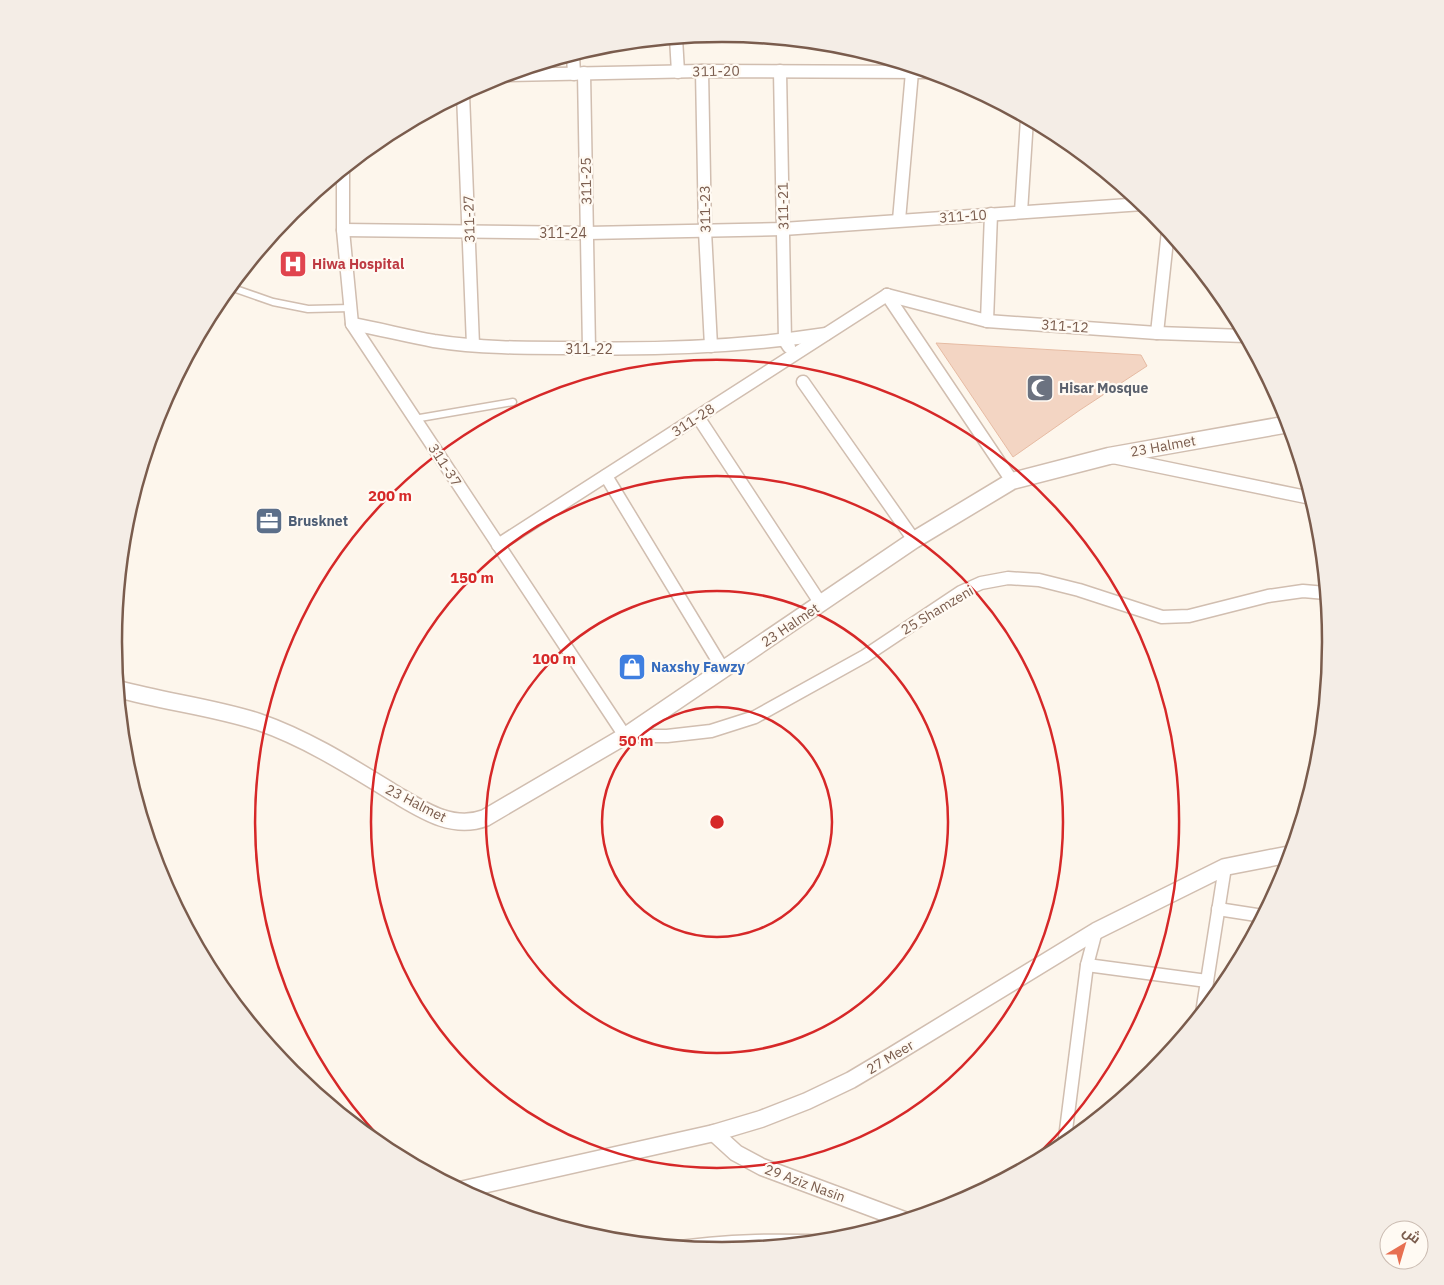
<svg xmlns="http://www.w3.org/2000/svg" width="1444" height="1285" font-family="'IBM Plex Sans',Cairo,sans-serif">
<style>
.building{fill:#f3d5c3;stroke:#e6bba3}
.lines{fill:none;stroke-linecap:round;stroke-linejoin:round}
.service-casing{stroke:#d1beb0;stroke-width:9}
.minor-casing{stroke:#d1beb0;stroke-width:15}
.tertiary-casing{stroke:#d1beb0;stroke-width:19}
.service{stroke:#fff;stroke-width:6}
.minor{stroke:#fff;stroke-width:12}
.tertiary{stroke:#fff;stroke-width:16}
.ring{fill:none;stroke:#d62828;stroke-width:2.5}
.labels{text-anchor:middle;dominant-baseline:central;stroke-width:4.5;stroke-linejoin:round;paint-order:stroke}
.street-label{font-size:14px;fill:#7a5c4d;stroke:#fffaf3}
.health-label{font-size:14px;font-weight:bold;fill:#be3a42;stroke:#fffaf3;text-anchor:start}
.worship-label{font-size:14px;font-weight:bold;fill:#5b616d;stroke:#fffaf3;text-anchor:start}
.service-label{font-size:14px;font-weight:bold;fill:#4e5e75;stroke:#fffaf3;text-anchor:start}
.shop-label{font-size:14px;font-weight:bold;fill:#366cbe;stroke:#fffaf3;text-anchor:start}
.rim{fill:none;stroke:#7a5c4d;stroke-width:2.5}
.centre{fill:#d62828;stroke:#fffaf3;stroke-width:2.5}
.ring-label{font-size:15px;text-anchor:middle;font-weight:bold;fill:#d62828;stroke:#fffaf3;stroke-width:4.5;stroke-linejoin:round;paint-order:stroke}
</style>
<rect width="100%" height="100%" fill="#fdf6ec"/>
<polygon class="building" points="936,343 1141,355 1147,366 1080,410 1013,457"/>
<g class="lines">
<g class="service-casing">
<g id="service">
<polyline points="230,287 273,302 308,309 351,308"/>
<polyline points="414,419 513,402"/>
<path d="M669 1246C726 1236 785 1237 842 1239"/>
</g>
</g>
<g class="minor-casing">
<g id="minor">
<polyline points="676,38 678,72"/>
<polyline points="573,55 574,74"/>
<polyline points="702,71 705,231 711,346"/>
<polyline points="780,71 785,341 789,347"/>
<polyline points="584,73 589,349"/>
<polyline points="505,75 702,71 927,72"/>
<polyline points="463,94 473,345"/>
<polyline points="343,170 343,230 352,324 625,736 667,736 711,731 755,717 865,656 961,592 981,583 1008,578 1039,580 1079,590 1162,617 1189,616 1268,596 1303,591 1326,593"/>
<polyline points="1021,212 1027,119"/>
<polyline points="899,220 912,72"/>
<polyline points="343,230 587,233 783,229 1143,204"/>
<polyline points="887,295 987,321 1157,333 1245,336"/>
<polyline points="887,295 1012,481"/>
<polyline points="987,321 991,214"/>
<path d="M352 324C380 329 406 336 434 341 479 348 524 348 570 348 655 350 742 347 826 334"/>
<polyline points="1157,333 1168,231"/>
<polyline points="803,382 914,540"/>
<polyline points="698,417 821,604"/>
<polyline points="1113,457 1311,498"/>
<polyline points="606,476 723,669"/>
<polyline points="498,545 887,295"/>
<polyline points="1218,909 1263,916"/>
<polyline points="1087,965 1207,981"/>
<polyline points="1202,1013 1225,867"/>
<polyline points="1064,1146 1087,965 1096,931"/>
</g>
</g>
<g class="tertiary-casing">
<g id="tertiary">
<path d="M118 689C165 702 213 707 259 722 308 739 353 768 397 795 424 811 453 830 485 818L625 736 914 540 1012 481 1109 456 1289 424"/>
<polyline points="714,1133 736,1153 762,1167 904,1220"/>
<polyline points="460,1190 714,1133 761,1119 807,1101 851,1080 893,1055 1096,931 1225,867 1291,854"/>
</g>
</g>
<use href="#service" class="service"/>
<use href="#minor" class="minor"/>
<use href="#tertiary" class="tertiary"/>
</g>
<g class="ring">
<circle cx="717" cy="822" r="115"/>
<circle cx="717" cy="822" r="231"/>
<circle cx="717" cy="822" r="346"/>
<path d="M396 1154A462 462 0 1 1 1023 1168"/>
</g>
<defs>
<g id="hospital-square" transform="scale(1.4375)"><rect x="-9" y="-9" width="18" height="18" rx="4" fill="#e0444e" stroke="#fffaf3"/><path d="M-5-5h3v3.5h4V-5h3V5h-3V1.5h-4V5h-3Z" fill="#fff"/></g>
<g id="mosque-square" transform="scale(1.4375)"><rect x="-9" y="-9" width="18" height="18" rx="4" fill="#6b7280" stroke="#fffaf3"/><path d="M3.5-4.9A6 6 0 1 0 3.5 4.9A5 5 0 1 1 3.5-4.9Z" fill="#fff"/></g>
<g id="office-square" transform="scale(1.4375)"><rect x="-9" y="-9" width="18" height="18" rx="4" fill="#5c6f8a" stroke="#fffaf3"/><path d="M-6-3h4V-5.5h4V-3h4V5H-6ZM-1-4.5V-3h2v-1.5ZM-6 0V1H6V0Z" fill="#fff"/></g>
<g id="shop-square" transform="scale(1.4375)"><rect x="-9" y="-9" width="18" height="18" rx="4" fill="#3f7fe0" stroke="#fffaf3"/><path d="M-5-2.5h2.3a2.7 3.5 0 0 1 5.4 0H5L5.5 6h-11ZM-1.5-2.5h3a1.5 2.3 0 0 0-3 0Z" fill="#fff"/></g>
</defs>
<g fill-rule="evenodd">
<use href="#hospital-square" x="293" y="264"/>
<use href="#mosque-square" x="1040" y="388"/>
<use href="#office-square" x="269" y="521"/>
<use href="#shop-square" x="632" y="667"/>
</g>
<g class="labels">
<g class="street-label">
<text transform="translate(716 71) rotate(-1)">311-20</text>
<text transform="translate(586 181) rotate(-91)">311-25</text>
<text transform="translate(783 206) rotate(-91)">311-21</text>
<text transform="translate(705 209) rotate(-91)">311-23</text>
<text transform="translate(963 216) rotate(-4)">311-10</text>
<text transform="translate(469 219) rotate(-92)">311-27</text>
<text x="563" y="233">311-24</text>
<text transform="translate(1065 326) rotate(4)">311-12</text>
<text x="589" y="349">311-22</text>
<text transform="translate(693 420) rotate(-33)">311-28</text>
<text transform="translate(1163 446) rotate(-10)">23 Halmet</text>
<text transform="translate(445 465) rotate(57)">311-37</text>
<text transform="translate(937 610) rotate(-31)">25 Shamzeni</text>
<text transform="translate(790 625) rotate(-34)">23 Halmet</text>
<text transform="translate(416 803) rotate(27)">23 Halmet</text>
<text transform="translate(890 1057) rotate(-31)">27 Meer</text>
<text transform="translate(805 1183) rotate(20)">29 Aziz Nasin</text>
</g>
<g class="health-label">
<text x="312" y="264">Hiwa Hospital</text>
</g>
<g class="worship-label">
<text x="1059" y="388">Hisar Mosque</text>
</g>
<g class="service-label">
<text x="288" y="521">Brusknet</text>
</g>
<g class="shop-label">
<text x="651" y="667">Naxshy Fawzy</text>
</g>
</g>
<path d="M0 0H1444V1285H0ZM122 642a600 600 0 1 1 1200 0a600 600 0 1 1-1200 0Z" fill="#f4ede6" fill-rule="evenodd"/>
<path class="rim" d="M122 642a600 600 0 1 1 1200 0a600 600 0 1 1-1200 0Z"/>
<circle cx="717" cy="822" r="8" class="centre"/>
<g class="ring-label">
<text x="390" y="501">200 m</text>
<text x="472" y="583">150 m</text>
<text x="554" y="664">100 m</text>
<text x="636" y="746">50 m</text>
</g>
<g transform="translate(1404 1245) rotate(38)"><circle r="24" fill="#fffaf3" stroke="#cabbb1"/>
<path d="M0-4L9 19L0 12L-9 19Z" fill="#e76f51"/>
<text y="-8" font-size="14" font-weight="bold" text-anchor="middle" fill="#7a5c4d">ش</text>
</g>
</svg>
